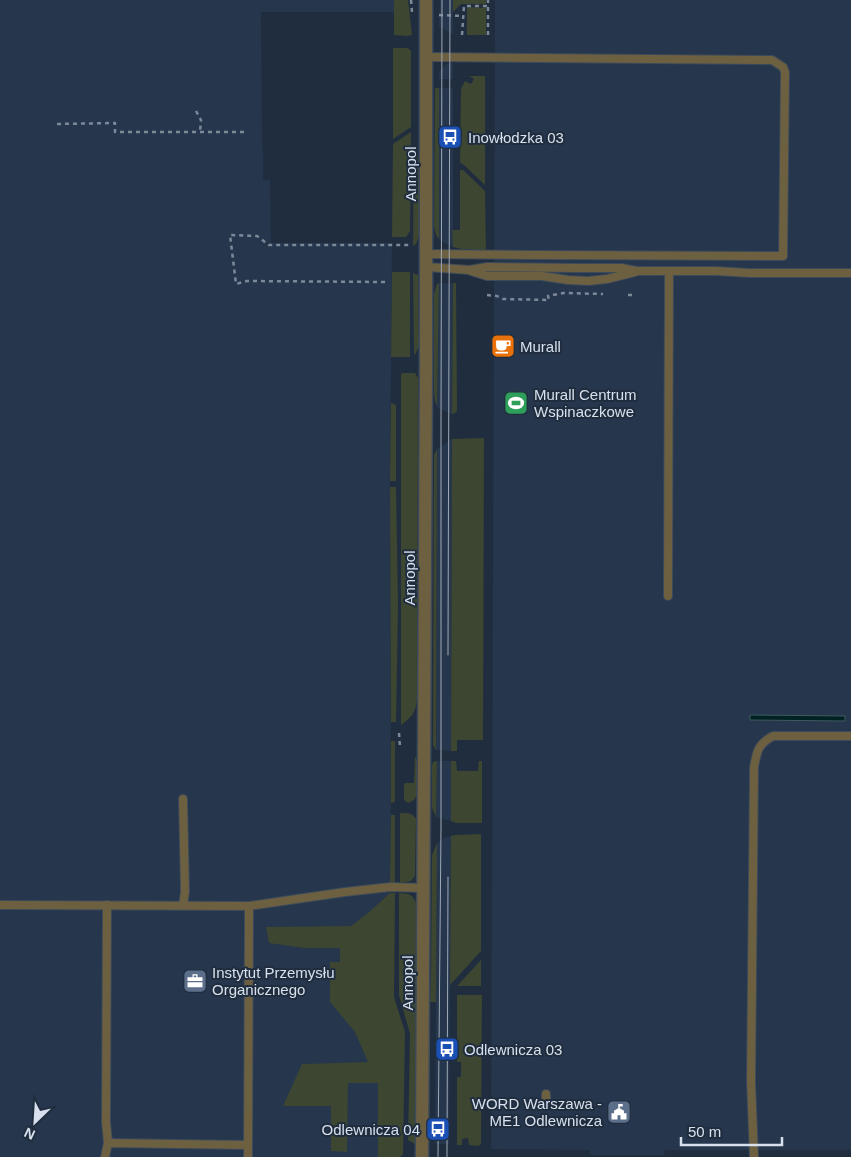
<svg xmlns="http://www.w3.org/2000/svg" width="851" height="1157" font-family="Arial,sans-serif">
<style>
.built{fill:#25364d}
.green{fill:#3c4631}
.water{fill:#002223;stroke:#405b5f}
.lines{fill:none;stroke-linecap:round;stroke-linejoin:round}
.service-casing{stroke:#3d4a5a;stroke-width:10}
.tertiary-casing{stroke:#3d4a5a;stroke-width:15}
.path{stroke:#7e8998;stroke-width:2.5;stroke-dasharray:4 4;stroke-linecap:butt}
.service{stroke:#6d6041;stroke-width:8}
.tertiary{stroke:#6d6041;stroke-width:12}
.tram{stroke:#a0aab7;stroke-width:1}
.labels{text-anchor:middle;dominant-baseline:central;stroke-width:4;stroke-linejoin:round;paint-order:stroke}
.poi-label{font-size:15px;fill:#d7e0ec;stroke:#202d3e;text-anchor:start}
.street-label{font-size:15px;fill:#d7e0ec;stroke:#202d3e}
</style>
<rect width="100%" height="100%" fill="#202d3e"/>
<g class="built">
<polygon points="0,0 394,0 394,12 261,12 262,139 263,156 263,180 270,180 271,243 392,243 390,487 391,808 389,1157 0,1157"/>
<polygon points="440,0 453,0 453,34 439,27"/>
<polygon points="495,0 851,0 851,1150 665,1150 664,1155 590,1155 590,1150 491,1149"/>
<polygon points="453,63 453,79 439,79 439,72 447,64"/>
<polygon points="439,88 453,88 453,247 444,243 439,239"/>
<polygon points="439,283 453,283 452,414 439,409 437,406"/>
<polygon points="452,439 451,751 436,750 437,449"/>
<polygon points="437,761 451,761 451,821 436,817"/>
<polygon points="451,836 449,1144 435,1144 437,843 444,838"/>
</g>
<g class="green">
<polygon points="394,0 408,0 412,35 407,36 394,35"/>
<polygon points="453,0 486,0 486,4 461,4 453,12"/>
<polygon points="468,7 486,8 486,35 467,35 467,8"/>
<polygon points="393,48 408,48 411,51 411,127 393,139"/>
<polygon points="469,76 485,76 485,185 464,165 462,164 460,162 461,89 465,81 471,84 474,79"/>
<polygon points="435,88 439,88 439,239 436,235 434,226"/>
<polygon points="411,132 410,231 406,237 392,237 393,144"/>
<polygon points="414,146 419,163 419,236 416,244 413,246"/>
<polygon points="460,170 463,170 485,191 486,250 462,249 453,247 452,230 460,230"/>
<polygon points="392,272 410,272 410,357 391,357"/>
<polygon points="413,273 418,275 419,346 416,353 414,355"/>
<polygon points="439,283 437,406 435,401 434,393 434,294 437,284"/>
<polygon points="453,283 456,283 457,411 455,413 452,414"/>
<path d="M402 373H415L418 378 417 700C416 712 411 718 401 725V375Z"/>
<polygon points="391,403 396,405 396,481 390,481"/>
<polygon points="484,438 483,740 457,740 457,751 451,751 452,439"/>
<polygon points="437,449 436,750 433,745 434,455"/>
<polygon points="390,487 396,487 398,607 396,722 391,722"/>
<polygon points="391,741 395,741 395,802 391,803"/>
<polygon points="415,756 417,760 417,795 414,800 408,803 404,800 404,785 405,783 414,783"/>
<polygon points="437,761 436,817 432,808 432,765 433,762"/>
<polygon points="451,761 456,761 457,771 478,771 479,761 482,761 482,823 456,823 451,821"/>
<path d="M400 813C407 813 412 812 416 819L415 876 411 881 400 883Z"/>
<polygon points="391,815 395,815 395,883 390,882"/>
<polygon points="481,834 481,951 450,985 451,836 456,835"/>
<polygon points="437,843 436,1002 430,1002 431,978 432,855"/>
<polygon points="390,893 395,893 394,997 405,1032 403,1154 400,1157 378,1157 378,1083 348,1083 347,1152 331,1151 331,1106 283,1106 302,1064 368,1062 355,1032 330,1002 330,962 340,962 340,948 304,948 269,943 266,927 351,926 368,913"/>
<path d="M399 893C409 894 412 893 416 903L415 1144 408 1140 410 1034 399 995Z"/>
<polygon points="481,960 481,986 457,986"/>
<polygon points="457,995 482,995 481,1143 479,1146 469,1145 468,1138 462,1139 462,1145 457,1145 457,1077 461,1077 461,1062 457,1062"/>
</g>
<polygon class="water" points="750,715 845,716 845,721 750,720"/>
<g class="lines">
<g class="service-casing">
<g id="service">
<polyline points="427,254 539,255 783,256 785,72 783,67 772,60 427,57"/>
<polyline points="427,267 470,270 487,267 580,268 621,268 637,271 716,271 749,273 851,273"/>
<polyline points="471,271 487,276 542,276 568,280 588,281 607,279 635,272"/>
<polyline points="668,596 669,271"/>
<polyline points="183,799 185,892 183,905"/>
<polyline points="0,905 249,906 345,892 390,887 424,888"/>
<polyline points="107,905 106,1122 108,1143"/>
<polyline points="546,1094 546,1100"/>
<polyline points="105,1157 108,1143 248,1145"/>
<polyline points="248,1157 249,906"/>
<path d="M754 1157 751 1082 754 767C757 751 758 744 773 736H851"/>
</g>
</g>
<g class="tertiary-casing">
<polyline id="tertiary" points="422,1157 426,363 426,0"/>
</g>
<g class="path">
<polyline points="411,0 412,12"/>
<polyline points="439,15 463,16"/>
<polyline points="462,35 464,6 488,6"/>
<polyline points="488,35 488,0"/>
<polyline points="196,111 201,120 200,132"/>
<polyline points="57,124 115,123 115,132 247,132"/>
<polyline points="385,282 247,281 236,284 230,235 257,236 269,245 412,245"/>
<polyline points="487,295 497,296 503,299 549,300 548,296 564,293 603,294"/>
<polyline points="628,295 632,295"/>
<polyline points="399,733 400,747"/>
</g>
<use href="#service" class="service"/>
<use href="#tertiary" class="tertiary"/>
<g class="tram">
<polyline points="448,655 450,0"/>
<polyline points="438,1157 441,828 441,425 442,0"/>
<polyline points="447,1157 448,877"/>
</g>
</g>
<defs>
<g id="bus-square" transform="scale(1.25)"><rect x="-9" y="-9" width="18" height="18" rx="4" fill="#1a4fb4" stroke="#202d3e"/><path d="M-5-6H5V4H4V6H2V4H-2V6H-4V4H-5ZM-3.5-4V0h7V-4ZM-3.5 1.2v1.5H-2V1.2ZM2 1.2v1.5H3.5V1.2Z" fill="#fff"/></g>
<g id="cafe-square" transform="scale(1.25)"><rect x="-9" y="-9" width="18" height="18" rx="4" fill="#e8710a" stroke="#202d3e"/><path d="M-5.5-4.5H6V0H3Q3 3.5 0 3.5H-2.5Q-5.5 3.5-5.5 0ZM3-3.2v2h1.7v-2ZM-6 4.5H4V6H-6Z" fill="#fff"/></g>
<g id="stadium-square" transform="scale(1.25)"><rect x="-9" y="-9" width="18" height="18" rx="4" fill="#2e9e5b" stroke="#202d3e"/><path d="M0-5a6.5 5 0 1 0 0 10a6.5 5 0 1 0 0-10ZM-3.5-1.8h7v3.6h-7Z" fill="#fff"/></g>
<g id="office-square" transform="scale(1.25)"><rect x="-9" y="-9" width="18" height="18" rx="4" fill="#5c6f8a" stroke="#202d3e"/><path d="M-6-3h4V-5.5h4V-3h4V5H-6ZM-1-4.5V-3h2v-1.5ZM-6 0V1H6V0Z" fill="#fff"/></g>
<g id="civic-square" transform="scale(1.25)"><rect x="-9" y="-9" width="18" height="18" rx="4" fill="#5c6f8a" stroke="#202d3e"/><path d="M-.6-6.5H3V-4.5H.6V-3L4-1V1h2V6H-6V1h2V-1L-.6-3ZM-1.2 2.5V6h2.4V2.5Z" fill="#fff"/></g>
</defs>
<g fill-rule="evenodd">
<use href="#bus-square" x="450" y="137"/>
<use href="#cafe-square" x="503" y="346"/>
<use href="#stadium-square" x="516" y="403"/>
<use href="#office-square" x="195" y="981"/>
<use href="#bus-square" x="447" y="1049"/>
<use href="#civic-square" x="619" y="1112"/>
<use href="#bus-square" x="438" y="1129"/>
</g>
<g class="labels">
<g class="poi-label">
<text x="468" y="137">Inowłodzka 03</text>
<text x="520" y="346">Murall</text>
<text x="534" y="394">Murall Centrum<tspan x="534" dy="17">Wspinaczkowe</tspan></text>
<text x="212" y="972">Instytut Przemysłu<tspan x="212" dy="17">Organicznego</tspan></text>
<text x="464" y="1049">Odlewnicza 03</text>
<text x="602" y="1103" text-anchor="end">WORD Warszawa -<tspan x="602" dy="17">ME1 Odlewnicza</tspan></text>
<text x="420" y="1129" text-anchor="end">Odlewnicza 04</text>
</g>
<g class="street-label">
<text transform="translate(410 174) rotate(-90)">Annopol</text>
<text transform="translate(409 578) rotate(-90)">Annopol</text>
<text transform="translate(407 983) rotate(-90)">Annopol</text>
</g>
</g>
<g transform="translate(35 1122) rotate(205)" stroke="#202d3e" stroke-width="4" paint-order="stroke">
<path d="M0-4L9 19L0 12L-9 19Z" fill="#d7e0ec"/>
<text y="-8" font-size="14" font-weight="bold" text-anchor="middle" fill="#d7e0ec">N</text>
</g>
<path d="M681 1137v8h101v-8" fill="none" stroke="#d7e0ec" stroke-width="2.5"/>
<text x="688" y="1137" font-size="15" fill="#d7e0ec" stroke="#202d3e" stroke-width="4" paint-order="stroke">50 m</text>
</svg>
